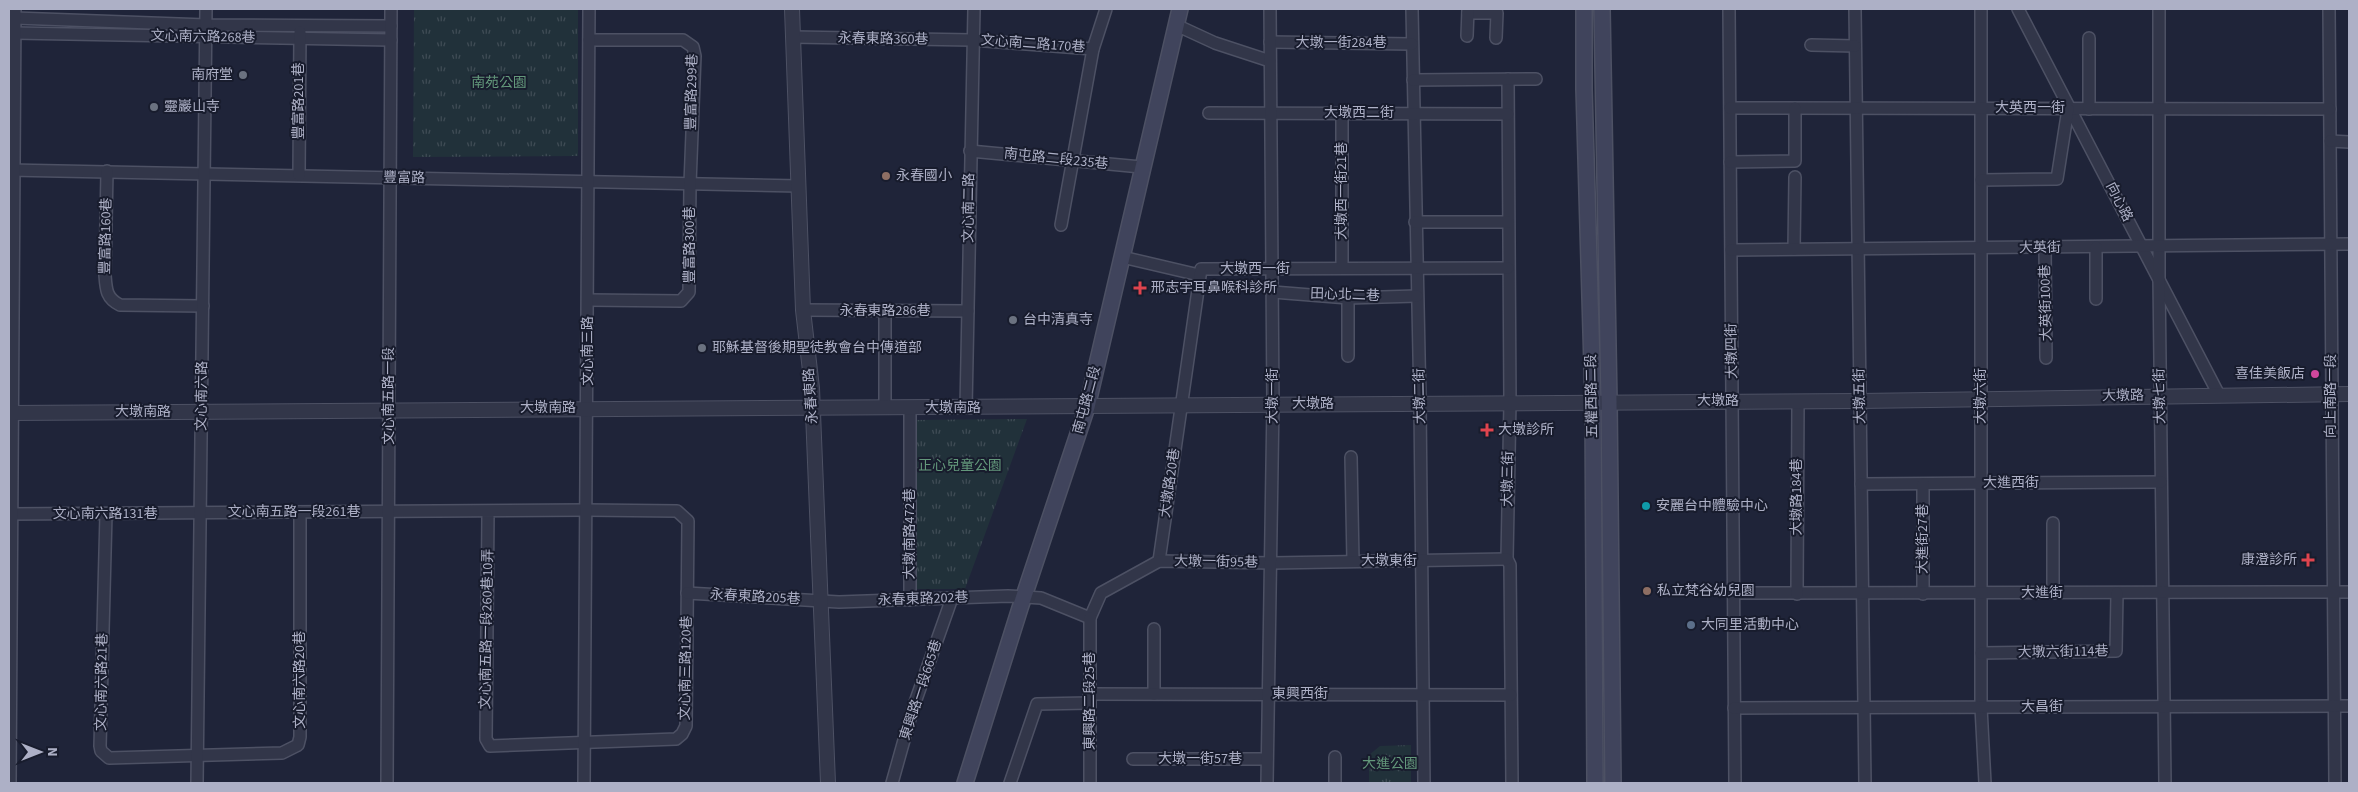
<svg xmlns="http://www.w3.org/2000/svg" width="2358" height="792" font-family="'Source Sans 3','Noto Sans TC',sans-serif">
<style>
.park{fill:url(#park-tufts)}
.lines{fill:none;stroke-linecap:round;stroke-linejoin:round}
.minor-casing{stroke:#4d5164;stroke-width:14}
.tertiary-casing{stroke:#4d5164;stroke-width:16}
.secondary-casing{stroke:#4d5164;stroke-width:18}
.minor{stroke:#323649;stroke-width:11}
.tertiary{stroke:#323649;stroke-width:14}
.secondary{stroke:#40445c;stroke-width:15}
.worship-dot{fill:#6b7280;stroke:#181c2d;stroke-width:2}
.education-dot{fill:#8d6e63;stroke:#181c2d;stroke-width:2}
.health-dot{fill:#e0444e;stroke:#181c2d;stroke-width:2}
.hotel-dot{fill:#d1479c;stroke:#181c2d;stroke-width:2}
.culture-dot{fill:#0f9aa8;stroke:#181c2d;stroke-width:2}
.service-dot{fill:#5c6f8a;stroke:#181c2d;stroke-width:2}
.labels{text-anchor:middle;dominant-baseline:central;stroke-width:4;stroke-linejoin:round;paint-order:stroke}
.street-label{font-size:14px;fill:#adb0c6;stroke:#181c2d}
.poi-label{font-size:14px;fill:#adb0c6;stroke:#181c2d;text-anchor:start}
.park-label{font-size:14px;fill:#63987b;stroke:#181c2d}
</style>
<defs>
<pattern id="park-tufts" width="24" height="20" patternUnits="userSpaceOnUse" patternTransform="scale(1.25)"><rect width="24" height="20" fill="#21313a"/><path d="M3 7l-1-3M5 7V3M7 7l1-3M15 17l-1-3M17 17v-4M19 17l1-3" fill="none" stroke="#3f4c55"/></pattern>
</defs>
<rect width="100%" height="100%" fill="#1f2439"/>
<g class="park">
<polygon points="414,9 578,9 578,156 413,157"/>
<polygon points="1027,419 965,589 913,589 913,420"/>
<polygon points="1411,745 1411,783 1369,783 1369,755 1380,746"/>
</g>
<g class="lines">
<g class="minor-casing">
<g id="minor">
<polyline points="1412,9 1420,404 1424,783"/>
<polyline points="1729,9 1735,783"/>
<polyline points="1855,9 1865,783"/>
<polyline points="1981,9 1981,707 1985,783"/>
<polyline points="2018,9 2219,395"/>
<polyline points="2159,9 2159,277 2165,783"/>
<polyline points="2329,9 2335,783"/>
<polyline points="1468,13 1497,13 1496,38"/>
<polyline points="15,18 206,25 391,26"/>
<polyline points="1176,25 1215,43 1270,61"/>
<polyline points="15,33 391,40"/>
<polyline points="1467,36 1468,9"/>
<polyline points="793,37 972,40 1093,49"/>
<polyline points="1270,42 1412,44"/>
<polyline points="1811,45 1855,46"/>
<polyline points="1508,79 1510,402 1507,559 1510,565 1512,783"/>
<polyline points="1413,80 1536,79"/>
<polyline points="1730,108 2330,109"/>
<polyline points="2089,109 2089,38"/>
<polyline points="1209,113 1508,114"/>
<polyline points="1342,114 1342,268"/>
<polyline points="2330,141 2349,142"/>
<polyline points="970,151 1141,167"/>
<polyline points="1730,162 1795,161 1795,108"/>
<polyline points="9,170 799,186"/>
<path d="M107 171 105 275C106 289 106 298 120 305L203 306"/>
<polyline points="299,175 300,32"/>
<polyline points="1981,180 2057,179 2068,109"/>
<polyline points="1415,222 1508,222"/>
<polyline points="1061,225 1093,49 1106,9"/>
<polyline points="2045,248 2046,358"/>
<polyline points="1794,249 1795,177"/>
<polyline points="1731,250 2349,244"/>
<polyline points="1122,257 1199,275"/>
<polyline points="1273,292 1348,298 1417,296"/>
<polyline points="2096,299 2096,247"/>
<polyline points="589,300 681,301 689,292 690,184 695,56 693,47 683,40 589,40"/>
<polyline points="803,310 968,311"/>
<polyline points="1348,356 1348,298"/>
<polyline points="885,408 885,311"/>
<polyline points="910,408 910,600"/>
<polyline points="966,408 974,9"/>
<polyline points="1351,457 1353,561"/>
<polyline points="1861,484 2161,482"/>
<polyline points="1923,484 1923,594"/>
<polyline points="10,514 587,510 677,511 688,521 686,726 682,734 676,739 490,746 486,739 488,511"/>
<polyline points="106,514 100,746 101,751 109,758 282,753 298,745 300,737 300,512"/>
<polyline points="2053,523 2053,593"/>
<polyline points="1159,561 1201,269 1508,268"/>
<polyline points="687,593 839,602 1008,596 1041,598 1090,618 1101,593 1159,561 1272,563 1507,559"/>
<polyline points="1734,593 2349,592"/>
<polyline points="1797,594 1798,401"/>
<polyline points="1154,629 1154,694"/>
<polyline points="1981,653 2116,651 2117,593"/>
<polyline points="1089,694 1511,695"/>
<polyline points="1734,708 2349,706"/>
<polyline points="1335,757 1335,783"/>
<polyline points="1133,759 1267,759"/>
<polyline points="10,783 15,9"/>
<polyline points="197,783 206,9"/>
<polyline points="387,783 391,9"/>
<polyline points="584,783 589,9"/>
<polyline points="892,783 913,708 952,598"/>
<polyline points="1010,783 1037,704 1089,703"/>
<polyline points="1090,783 1090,618"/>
<polyline points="1267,783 1273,403 1270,9"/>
</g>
</g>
<g class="tertiary-casing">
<g id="tertiary">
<polyline points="792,9 803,310 812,388 828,783"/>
<polyline points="9,413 1860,401 2349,394"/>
</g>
</g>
<g class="secondary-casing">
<g id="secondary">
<polyline points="1584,9 1584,89 1593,401 1595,783"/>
<polyline points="1602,9 1609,401 1613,783"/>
<polyline points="965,783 1020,608 1087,407 1180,9"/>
</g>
</g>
<use href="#minor" class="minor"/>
<use href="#tertiary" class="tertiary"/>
<use href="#secondary" class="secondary"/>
</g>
<g class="worship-dot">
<circle cx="243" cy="75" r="5"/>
<circle cx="154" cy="107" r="5"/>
<circle cx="1013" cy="320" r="5"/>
<circle cx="702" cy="348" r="5"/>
</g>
<g class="education-dot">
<circle cx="886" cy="176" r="5"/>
<circle cx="1647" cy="591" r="5"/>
</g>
<g class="health-dot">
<path d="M1137.5 280.5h5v5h5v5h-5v5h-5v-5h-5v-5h5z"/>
<path d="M1484.5 422.5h5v5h5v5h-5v5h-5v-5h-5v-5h5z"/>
<path d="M2305.5 552.5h5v5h5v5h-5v5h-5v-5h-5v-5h5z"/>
</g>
<circle class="hotel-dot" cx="2315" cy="374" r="5"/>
<circle class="culture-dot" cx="1646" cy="506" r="5"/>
<circle class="service-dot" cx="1691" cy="625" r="5"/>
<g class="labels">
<g class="street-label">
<text transform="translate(203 37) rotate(1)">文心南六路268巷</text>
<text transform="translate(883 39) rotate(1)">永春東路360巷</text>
<text x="1341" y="43">大墩一街284巷</text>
<text transform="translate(1033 44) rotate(4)">文心南二路170巷</text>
<text transform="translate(692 92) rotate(-89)">豐富路299巷</text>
<text transform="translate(299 101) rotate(-90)">豐富路201巷</text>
<text x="2030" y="108">大英西一街</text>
<text x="1359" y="113">大墩西二街</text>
<text transform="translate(1056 159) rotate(6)">南屯路二段235巷</text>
<text transform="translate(404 178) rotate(1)">豐富路</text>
<text transform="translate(1342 191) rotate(-90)">大墩西一街21巷</text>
<text transform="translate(2119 202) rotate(63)">向心路</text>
<text transform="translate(969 208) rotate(-89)">文心南二路</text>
<text transform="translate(106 236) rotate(-89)">豐富路160巷</text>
<text transform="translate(690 245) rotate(-90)">豐富路300巷</text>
<text transform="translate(2040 248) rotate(-1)">大英街</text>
<text x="1255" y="269">大墩西一街</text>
<text transform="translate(1345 295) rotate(2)">田心北二巷</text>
<text transform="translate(2046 303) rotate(-91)">大英街100巷</text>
<text x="885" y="311">永春東路286巷</text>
<text transform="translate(588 351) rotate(-90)">文心南三路</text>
<text transform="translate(1732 351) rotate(-91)">大墩四街</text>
<text transform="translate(202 396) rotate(-89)">文心南六路</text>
<text transform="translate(389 396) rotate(-90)">文心南五路一段</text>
<text transform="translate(811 396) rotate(-94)">永春東路</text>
<text transform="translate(1273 396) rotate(-90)">大墩一街</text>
<text transform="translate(1420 396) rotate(-91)">大墩二街</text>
<text transform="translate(1592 396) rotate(-91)">五權西路二段</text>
<text transform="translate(1860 396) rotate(-91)">大墩五街</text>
<text transform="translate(1981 396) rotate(-90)">大墩六街</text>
<text transform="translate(2123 396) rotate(-1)">大墩路</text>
<text transform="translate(2160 396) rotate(-91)">大墩七街</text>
<text transform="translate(2331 396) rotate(-90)">向上南路一段</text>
<text transform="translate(1087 400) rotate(-75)">南屯路二段</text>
<text x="1718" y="401">大墩路</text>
<text x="1313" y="404">大墩路</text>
<text x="548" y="408">大墩南路</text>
<text x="953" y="408">大墩南路</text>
<text x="143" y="412">大墩南路</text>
<text transform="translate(1508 479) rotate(-89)">大墩三街</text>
<text transform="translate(1170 483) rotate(-82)">大墩路20巷</text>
<text x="2011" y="483">大進西街</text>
<text transform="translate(1797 497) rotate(-90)">大墩路184巷</text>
<text x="294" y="512">文心南五路一段261巷</text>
<text x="105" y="514">文心南六路131巷</text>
<text transform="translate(910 534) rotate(-90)">大墩南路472巷</text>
<text transform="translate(1923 539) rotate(-90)">大進街27巷</text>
<text x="1389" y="561">大墩東街</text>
<text transform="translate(1216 562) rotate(1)">大墩一街95巷</text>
<text x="2042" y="593">大進街</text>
<text transform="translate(755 597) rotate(3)">永春東路205巷</text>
<text transform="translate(923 599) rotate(-2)">永春東路202巷</text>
<text transform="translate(487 629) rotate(-89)">文心南五路一段260巷10弄</text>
<text transform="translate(2063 652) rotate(-1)">大墩六街114巷</text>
<text transform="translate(686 668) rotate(-89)">文心南三路120巷</text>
<text transform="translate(300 680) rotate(-90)">文心南六路20巷</text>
<text transform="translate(102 682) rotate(-89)">文心南六路21巷</text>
<text transform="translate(921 690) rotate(-72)">東興路一段665巷</text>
<text x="1300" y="694">東興西街</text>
<text transform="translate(1090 701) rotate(-90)">東興路二段25巷</text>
<text x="2042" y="707">大昌街</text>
<text x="1200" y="759">大墩一街57巷</text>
</g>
<g class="poi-label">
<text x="233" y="75" text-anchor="end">南府堂</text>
<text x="164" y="107">靈巖山寺</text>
<text x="896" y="176">永春國小</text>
<text x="1151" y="288">邢志宇耳鼻喉科診所</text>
<text x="1023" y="320">台中清真寺</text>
<text x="712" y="348">耶穌基督後期聖徒教會台中傳道部</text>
<text x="2305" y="374" text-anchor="end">喜佳美飯店</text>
<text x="1498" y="430">大墩診所</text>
<text x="1656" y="506">安麗台中體驗中心</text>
<text x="2297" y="560" text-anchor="end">康澄診所</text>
<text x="1657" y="591">私立梵谷幼兒園</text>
<text x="1701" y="625">大同里活動中心</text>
</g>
<g class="park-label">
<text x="499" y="83">南苑公園</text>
<text x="960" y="466">正心兒童公園</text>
<text x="1390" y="764">大進公園</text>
</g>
</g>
<rect width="2358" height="792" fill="none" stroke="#adb0c6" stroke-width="20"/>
<g transform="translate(40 752) rotate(90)" stroke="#181c2d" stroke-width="4" paint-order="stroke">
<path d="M0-4L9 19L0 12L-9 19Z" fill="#adb0c6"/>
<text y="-8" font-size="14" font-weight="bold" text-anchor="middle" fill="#adb0c6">N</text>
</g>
</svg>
